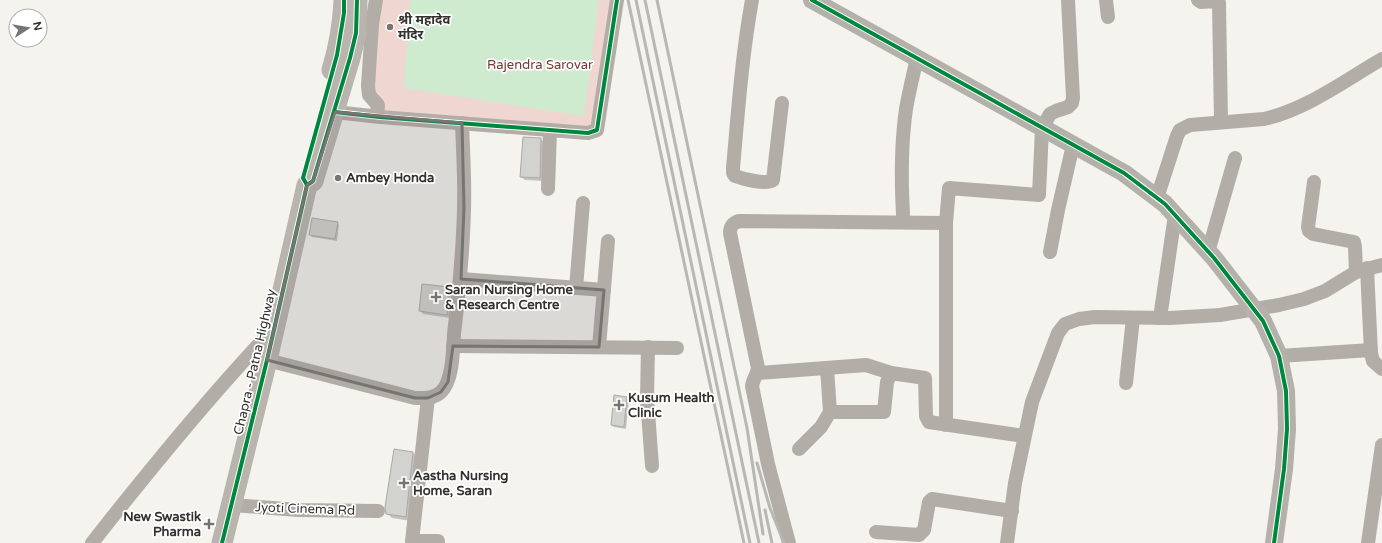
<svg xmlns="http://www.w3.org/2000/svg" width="1382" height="543" font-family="'Varela Round','Noto Sans Devanagari',sans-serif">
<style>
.green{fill:#f0d6d1}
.water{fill:#ceeacf}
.shadow{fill:#0003}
.building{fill:#d2d2ce;stroke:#a9a9a5}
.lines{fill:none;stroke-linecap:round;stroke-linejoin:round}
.minor{stroke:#b3ada8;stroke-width:14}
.major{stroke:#b4b0aa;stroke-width:18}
.highway{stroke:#b9b4ae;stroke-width:21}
.rail{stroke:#b8b7b2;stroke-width:3}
.cycleway-casing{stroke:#fff;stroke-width:6}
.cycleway{stroke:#00873e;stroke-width:4}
.marked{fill:#767571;fill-opacity:0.2;stroke:#767571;stroke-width:3;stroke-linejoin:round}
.poi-dot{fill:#767571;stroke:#fff;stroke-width:1.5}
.labels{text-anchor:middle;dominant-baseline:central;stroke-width:3.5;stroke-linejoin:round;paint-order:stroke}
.poi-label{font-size:13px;font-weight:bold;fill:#32312d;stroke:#fff;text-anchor:start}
.park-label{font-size:13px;fill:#793631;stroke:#fff}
.street-label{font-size:13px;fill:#32312d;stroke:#fff}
</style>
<rect width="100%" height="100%" fill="#f4f3ee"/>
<polygon class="green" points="379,0 615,0 597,134 369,115"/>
<polygon class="water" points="410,0 599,0 584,116 404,88"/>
<g class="shadow">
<polygon points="541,139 544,143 543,181 525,180 521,177"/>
<polygon points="337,223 339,225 337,241 312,237 310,235"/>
<polygon points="449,288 453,292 450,318 423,314 420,311"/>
<polygon points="627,398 629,400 626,429 614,427 612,425"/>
<polygon points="395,451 413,453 418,458 411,521 392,518 387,513"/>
</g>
<g class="building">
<polygon points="523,137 541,138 540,178 520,177"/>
<polygon points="312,218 338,222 335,239 309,235"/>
<polygon points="422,284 450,287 447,315 419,311"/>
<polygon points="614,395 627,397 624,427 611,425"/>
<polygon points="394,449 413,452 406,517 386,514 385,507"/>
</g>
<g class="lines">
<g class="minor">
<polyline points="376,0 372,24 368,86 369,95 378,105 377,116"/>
<path d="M752 0C742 55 738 112 733 168V173L735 176C743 179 766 185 773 180L782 103"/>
<polyline points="1106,0 1108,17"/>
<polyline points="1198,0 1201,2 1216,1 1219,3 1221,122"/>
<polyline points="335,112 380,117 588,133 597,130 617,0"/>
<polyline points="1314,182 1308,227 1309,231 1313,234 1354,242 1355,247 1356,272"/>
<polyline points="548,189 550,130"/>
<path d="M1157 198 1177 136 1180 130 1190 125 1264 119C1307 109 1344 81 1382 59"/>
<path d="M903 214C901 179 901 144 906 109 909 92 913 75 917 58"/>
<polyline points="1050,252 1058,210 1073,145"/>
<polyline points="1208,252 1235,158"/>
<polyline points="1367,268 1371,353 1373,361 1382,369"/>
<polyline points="461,279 604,290"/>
<polyline points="576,288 583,203"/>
<polyline points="1160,318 1175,215"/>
<polyline points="453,346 677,348"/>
<polyline points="599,347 608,241"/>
<polyline points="648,347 647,399 652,466"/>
<polyline points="1279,356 1371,350"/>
<path d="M267 360 415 398C424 398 433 399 441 392 453 381 453 350 454 334 459 292 463 251 464 209 465 180 463 152 462 123"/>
<polyline points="758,373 866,365 891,373"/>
<polyline points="1126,383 1133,318"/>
<polyline points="428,398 412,541 438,541 438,543"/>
<polyline points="830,412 884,412 887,382 891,373 925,378 926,416 929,422 1024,436"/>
<polyline points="946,425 946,223"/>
<polyline points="799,449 821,427 830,412 827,368"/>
<polyline points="232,505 299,510 378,511"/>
<polyline points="876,532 919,535 924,530 929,502 932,499 1012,511"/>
<path d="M92 543C150 469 209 397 273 329"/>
<path d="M789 543 768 464 752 386C753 379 757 375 758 368L730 233C730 226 733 223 739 221L946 223 949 188 1039 195 1042 128 1050 114 1056 111 1068 107 1072 103 1073 98 1068 0"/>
<polyline points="1007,543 1015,483 1032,402 1058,333 1065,324 1079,319 1095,317 1170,318 1220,315 1279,305 1304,299 1325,291 1356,272 1382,265"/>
<polyline points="1368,543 1382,445"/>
</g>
<polyline class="major" points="812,0 1124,173 1165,204 1214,258 1263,321 1279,356 1286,391 1287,429 1284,469 1274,543"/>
<g class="highway">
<path d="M332 70C339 47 343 24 344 0"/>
<polyline points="222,543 267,360 307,185 313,181 350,58 356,33 357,0"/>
</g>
<g class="rail">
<polyline points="628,0 744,543"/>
<polyline points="636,0 750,543"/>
<polyline points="645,0 759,543"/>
<polyline points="657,0 747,428 763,534"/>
<polyline points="757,463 770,508 784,543"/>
<polyline points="765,510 772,543"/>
</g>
<g class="cycleway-casing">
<g id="cycleway">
<polyline points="812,0 1124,173 1165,204 1214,258 1263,321 1279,356 1286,391 1287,429 1284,469 1274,543"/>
<polyline points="335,112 380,117 588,133 597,130 617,0"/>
<polyline points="307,185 303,178 337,55 344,13 344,0"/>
<polyline points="222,543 267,360 307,185 313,181 350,58 356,33 357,0"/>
</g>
</g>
<use href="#cycleway" class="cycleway"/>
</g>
<path class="marked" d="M335 112 462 123 464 208 461 279 604 290 599 347 453 346 448 382 441 392 428 398H415L267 360 307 185 313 181Z"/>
<g class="poi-dot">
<circle cx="390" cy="27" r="4"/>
<circle cx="338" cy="178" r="4"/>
<path d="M434 291h4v4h4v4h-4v4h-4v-4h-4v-4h4z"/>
<path d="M617 399h4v4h4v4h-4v4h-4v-4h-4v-4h4z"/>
<path d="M402 477h4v4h4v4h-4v4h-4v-4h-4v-4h4z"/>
<path d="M207 518h4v4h4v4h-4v4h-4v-4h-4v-4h4z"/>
</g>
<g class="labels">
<g class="poi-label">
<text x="398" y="20">श्री महादेव<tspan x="398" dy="15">मंदिर</tspan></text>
<text x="346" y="178">Ambey Honda</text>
<text x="445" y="290">Saran Nursing Home<tspan x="445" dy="15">&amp; Research Centre</tspan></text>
<text x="628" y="398">Kusum Health<tspan x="628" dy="15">Clinic</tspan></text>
<text x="413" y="476">Aastha Nursing<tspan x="413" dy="15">Home, Saran</tspan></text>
<text x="201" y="517" text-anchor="end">New Swastik<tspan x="201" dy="15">Pharma</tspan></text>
</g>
<g class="park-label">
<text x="540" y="65">Rajendra Sarovar</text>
</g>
<g class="street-label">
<text transform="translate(255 362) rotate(-77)">Chapra - Patna Highway</text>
<text transform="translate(305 509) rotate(2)">Jyoti Cinema Rd</text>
</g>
</g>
<g transform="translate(28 28) rotate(78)"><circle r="19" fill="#ffffff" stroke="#adadab"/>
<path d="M0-3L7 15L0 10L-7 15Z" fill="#767571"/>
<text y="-6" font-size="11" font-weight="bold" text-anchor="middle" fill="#32312d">N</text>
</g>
</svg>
